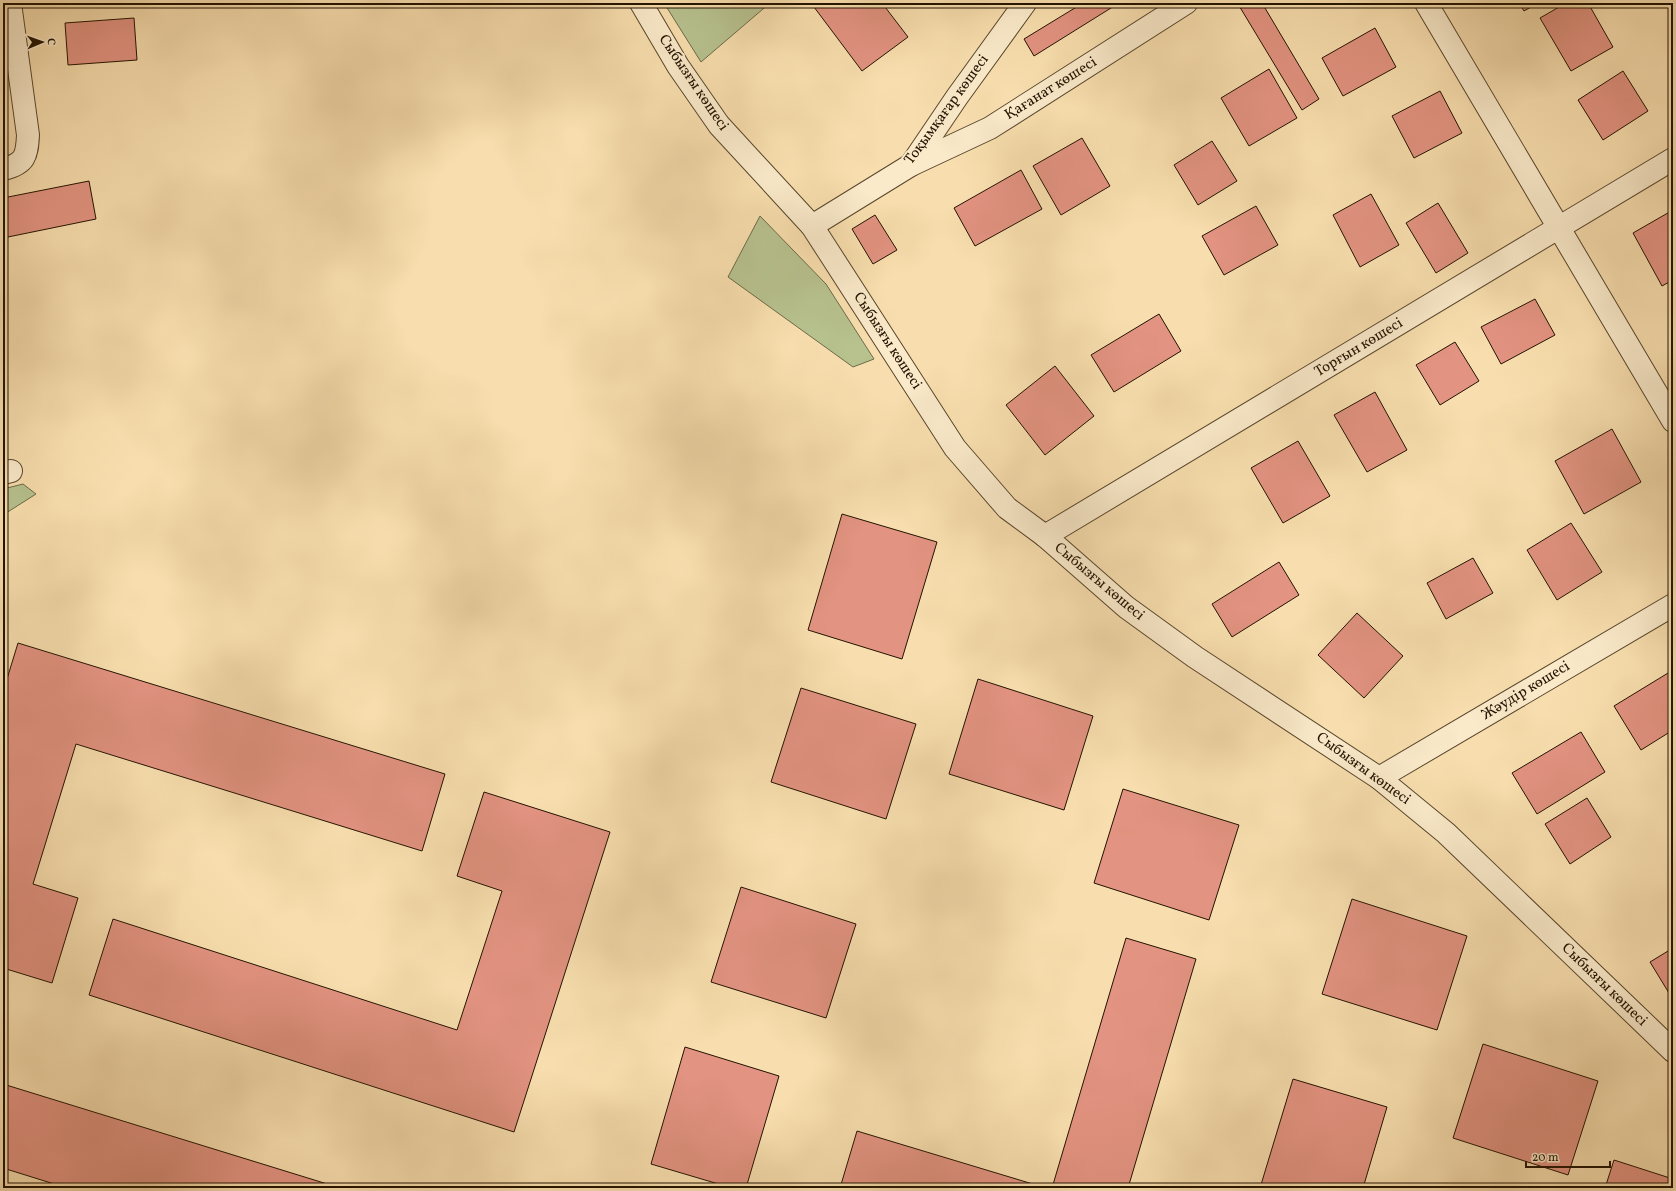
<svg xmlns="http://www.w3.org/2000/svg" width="1676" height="1191" font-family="Vollkorn,serif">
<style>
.green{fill:#b7c28f;stroke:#6d6a48}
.building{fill:#e29381;stroke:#231300}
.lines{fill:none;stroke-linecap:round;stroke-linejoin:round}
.minor-casing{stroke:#58462c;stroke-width:24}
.minor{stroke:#faeaca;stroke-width:22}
.labels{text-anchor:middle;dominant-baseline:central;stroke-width:4;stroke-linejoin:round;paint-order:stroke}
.street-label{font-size:15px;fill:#231300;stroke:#faeaca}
</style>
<rect width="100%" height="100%" fill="#f8deae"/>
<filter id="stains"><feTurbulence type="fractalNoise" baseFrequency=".005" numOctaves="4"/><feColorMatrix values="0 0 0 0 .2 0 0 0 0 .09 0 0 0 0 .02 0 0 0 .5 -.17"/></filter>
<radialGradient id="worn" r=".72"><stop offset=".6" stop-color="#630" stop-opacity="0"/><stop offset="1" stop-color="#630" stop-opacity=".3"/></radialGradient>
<g class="green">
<polygon points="664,3 770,3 701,62"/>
<polygon points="760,216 826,284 874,359 853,367 728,277"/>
<polygon points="23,484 36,494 3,515 3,489"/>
</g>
<g class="building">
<polygon points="811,3 882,3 908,37 862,71"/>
<polygon points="1083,3 1119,3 1034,56 1024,39"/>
<polygon points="1239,3 1262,3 1319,99 1302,110 1238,4"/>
<polygon points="1334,3 1344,3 1336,7"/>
<polygon points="1519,3 1538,3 1524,11"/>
<polygon points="1566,3 1588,3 1613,47 1571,71 1540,18"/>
<polygon points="134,18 137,60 68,65 65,23"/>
<polygon points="1375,28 1396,67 1343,96 1322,58"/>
<polygon points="1269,69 1297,118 1249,146 1221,98"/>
<polygon points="1623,71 1648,111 1603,140 1578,100"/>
<polygon points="1440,91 1462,133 1414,158 1392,116"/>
<polygon points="1082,138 1110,186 1061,215 1033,166"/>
<polygon points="1212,141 1237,181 1198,205 1174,165"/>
<polygon points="1021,170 1042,209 975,246 954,208"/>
<polygon points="89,181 96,219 3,238 3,198"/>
<polygon points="1371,194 1399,245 1360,267 1333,215"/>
<polygon points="1438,203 1468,253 1436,273 1406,223"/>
<polygon points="1256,206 1278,245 1224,275 1202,236"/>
<polygon points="1673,210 1673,280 1662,286 1633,233"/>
<polygon points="875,215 897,250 873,264 852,229"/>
<polygon points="1535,299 1555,335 1501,364 1481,327"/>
<polygon points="1159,314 1181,351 1114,392 1091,355"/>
<polygon points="1455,342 1479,381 1440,405 1416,365"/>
<polygon points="1055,366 1094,416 1045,455 1006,405"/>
<polygon points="1375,392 1407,450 1367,472 1334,415"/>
<polygon points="1612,429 1641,482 1584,514 1555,461"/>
<polygon points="1298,441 1330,496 1283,523 1251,468"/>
<polygon points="842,514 937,542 902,659 808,630"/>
<polygon points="1571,523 1602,572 1557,600 1527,550"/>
<polygon points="1473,558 1493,593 1446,619 1427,583"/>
<polygon points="1279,562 1299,595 1232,637 1212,604"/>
<polygon points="1357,613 1403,656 1364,698 1318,655"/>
<polygon points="18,643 445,774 422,851 76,744 33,884 78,898 52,983 3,968 3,692"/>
<polygon points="1673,670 1673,730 1641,750 1614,706"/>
<polygon points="978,679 1093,716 1064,810 949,774"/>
<polygon points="801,688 916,724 886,819 771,782"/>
<polygon points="1581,732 1605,772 1537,814 1512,773"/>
<polygon points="1123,789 1239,825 1209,920 1094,883"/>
<polygon points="484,792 610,832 514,1132 89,995 113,919 457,1030 502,891 457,876"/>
<polygon points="1587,798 1611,837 1570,864 1545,824"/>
<polygon points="741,887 856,924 826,1018 711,982"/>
<polygon points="1352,899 1467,936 1437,1030 1322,994"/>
<polygon points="1126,938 1196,959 1128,1188 1052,1188"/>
<polygon points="1673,948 1673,998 1672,998 1650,962"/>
<polygon points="1483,1044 1598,1081 1568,1175 1453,1138"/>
<polygon points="685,1047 779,1076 746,1188 732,1188 651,1164"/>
<polygon points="1293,1079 1387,1107 1363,1188 1260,1188"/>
<polygon points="3,1084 337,1187 337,1188 67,1188 3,1168"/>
<polygon points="857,1131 1046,1188 840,1188"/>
<polygon points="1614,1160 1673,1179 1673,1188 1605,1188"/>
</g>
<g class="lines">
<g class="minor-casing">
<g id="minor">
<polyline points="641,3 678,66 719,125 812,226 955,448 1007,508 1045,536 1126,607 1195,657 1379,778 1446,833 1673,1051"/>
<polyline points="1426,3 1673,421"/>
<polyline points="911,165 990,128 1186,3"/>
<path d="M3 169C25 164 27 156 28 135L10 3"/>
<polyline points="812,226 911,165 957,97 1025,3"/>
<polyline points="3,473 11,471"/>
<polyline points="1045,536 1673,159"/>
<polyline points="1379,778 1673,605"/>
</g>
</g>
<use href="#minor" class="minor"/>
</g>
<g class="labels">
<g class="street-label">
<text transform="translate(693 83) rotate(56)">Сыбызғы көшесі</text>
<text transform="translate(1051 89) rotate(-32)">Қағанат көшесі</text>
<text transform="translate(947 110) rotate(-54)">Тоқымқағар көшесі</text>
<text transform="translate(887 341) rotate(57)">Сыбызғы көшесі</text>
<text transform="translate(1359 348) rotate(-31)">Торғын көшесі</text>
<text transform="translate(1099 582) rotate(40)">Сыбызғы көшесі</text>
<text transform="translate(1526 691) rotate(-31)">Жәудір көшесі</text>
<text transform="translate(1363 769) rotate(36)">Сыбызғы көшесі</text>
<text transform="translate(1604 985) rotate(44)">Сыбызғы көшесі</text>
</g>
</g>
<rect width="1676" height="1191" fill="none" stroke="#f8deae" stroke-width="16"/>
<rect x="4" y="4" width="1668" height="1183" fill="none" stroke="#231300" stroke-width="2"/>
<rect x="8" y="8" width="1660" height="1175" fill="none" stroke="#231300"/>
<g transform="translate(42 42) rotate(88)" stroke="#faeaca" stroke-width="3" paint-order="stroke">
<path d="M0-3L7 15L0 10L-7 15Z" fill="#231300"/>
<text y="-6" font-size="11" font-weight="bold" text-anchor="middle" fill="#231300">С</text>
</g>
<path d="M1526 1161v6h84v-6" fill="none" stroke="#231300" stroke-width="2"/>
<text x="1532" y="1161" font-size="12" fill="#231300" stroke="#faeaca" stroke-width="3" paint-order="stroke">20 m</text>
<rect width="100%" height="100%" filter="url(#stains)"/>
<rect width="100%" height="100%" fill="url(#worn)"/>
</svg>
